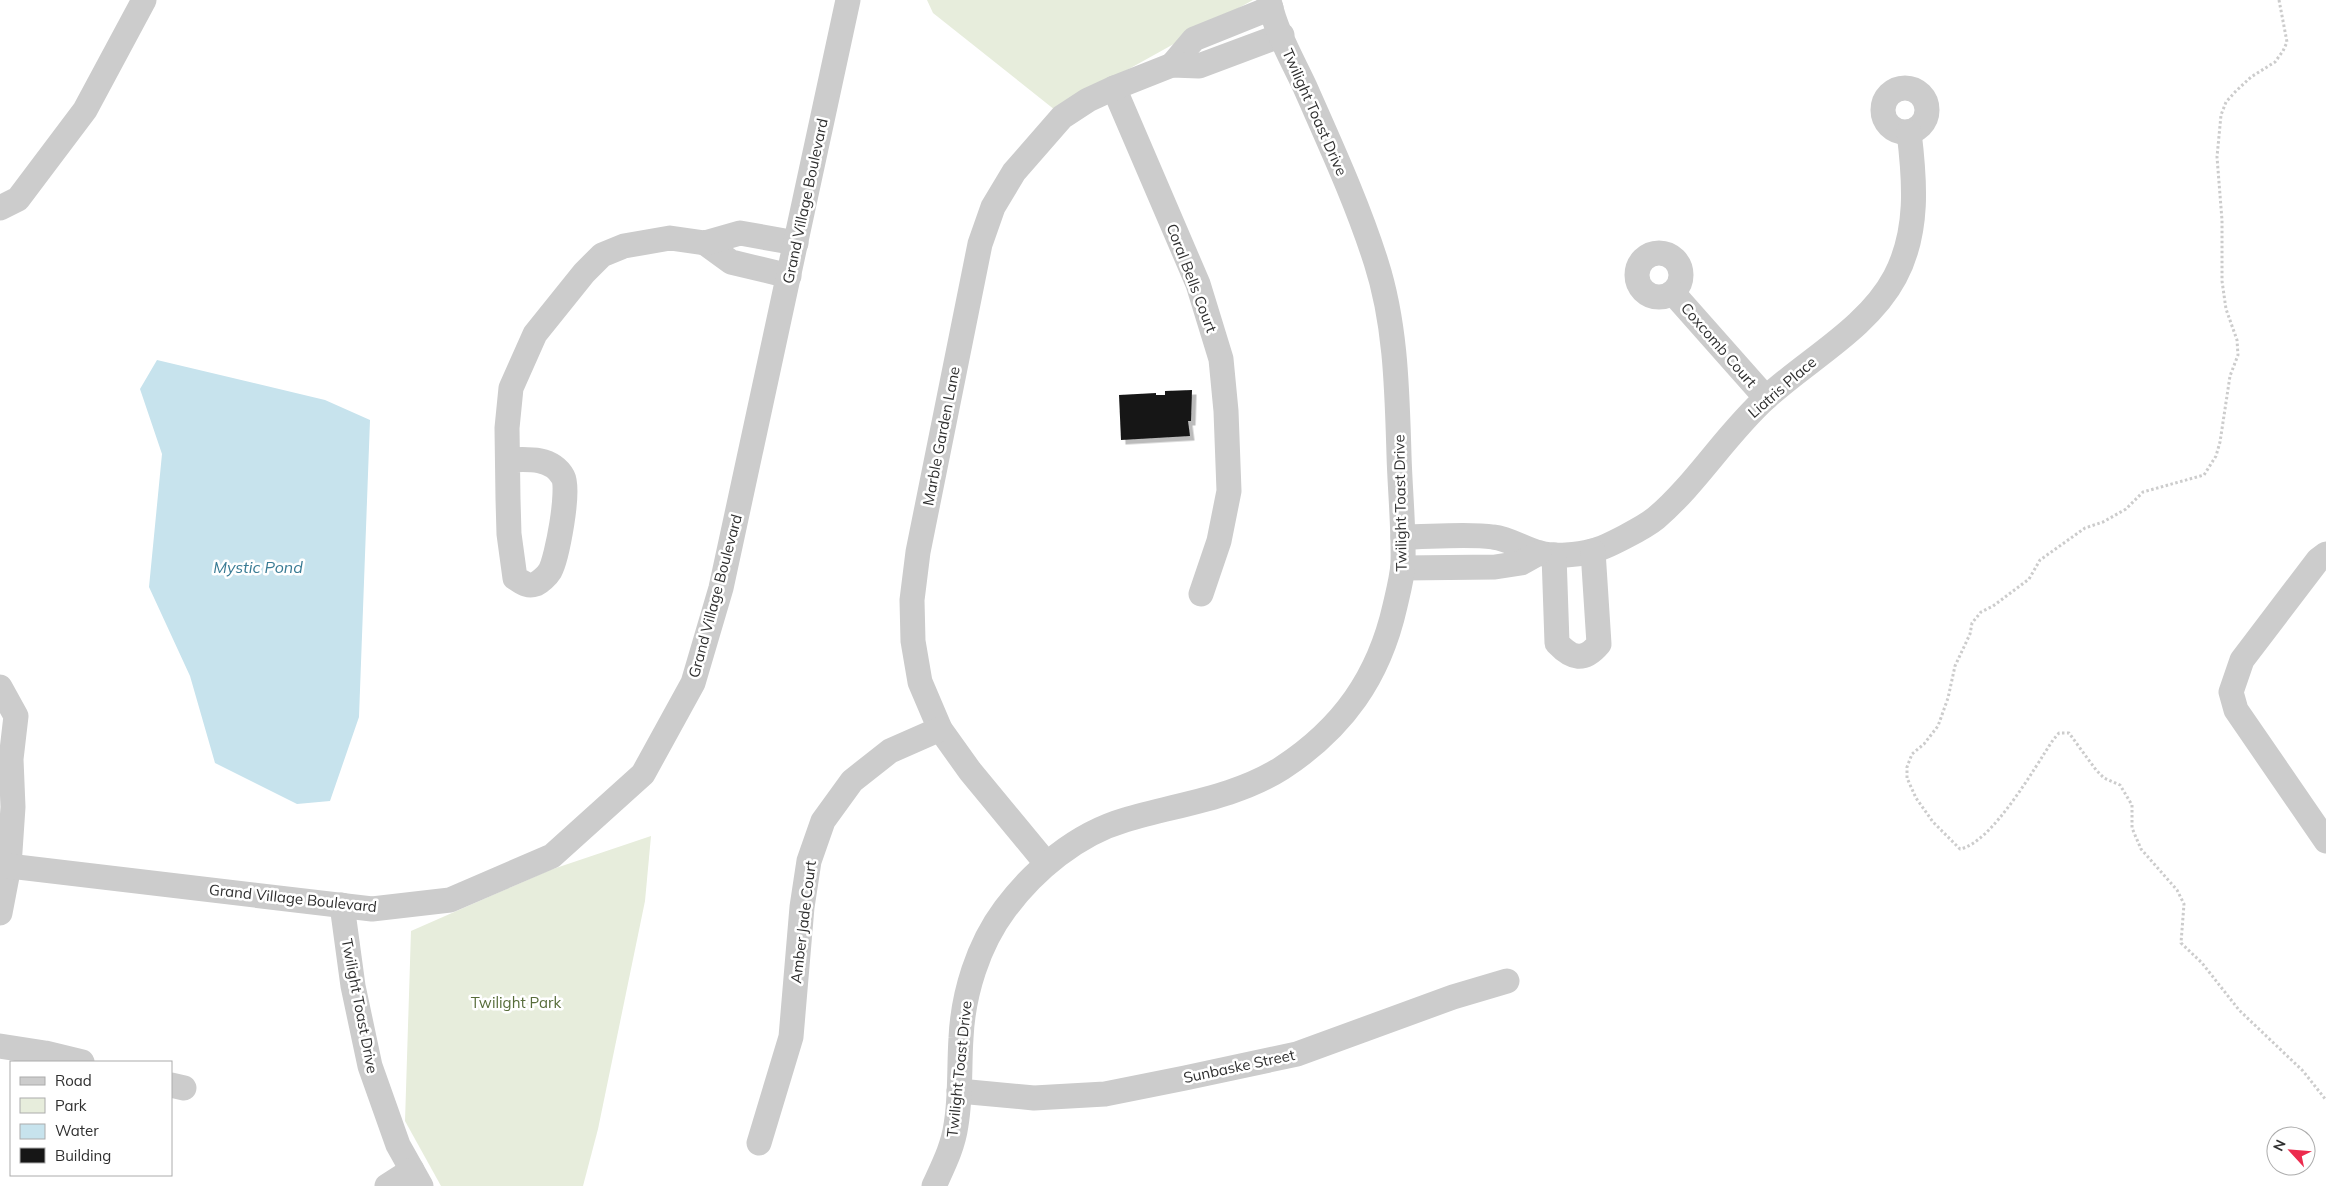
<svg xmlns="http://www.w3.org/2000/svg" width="2326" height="1186" font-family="Mulish,sans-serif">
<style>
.green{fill:#e7eddc}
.water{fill:#c7e3ed}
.building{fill:#161616;filter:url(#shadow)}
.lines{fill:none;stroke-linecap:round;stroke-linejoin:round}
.path{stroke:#ccc;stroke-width:3;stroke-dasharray:2.5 2.5;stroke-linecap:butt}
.minor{stroke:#ccc;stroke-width:25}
.labels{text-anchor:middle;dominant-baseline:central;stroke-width:5;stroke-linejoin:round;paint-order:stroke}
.street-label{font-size:15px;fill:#2f2f2f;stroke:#fff}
.park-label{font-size:15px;fill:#576c3a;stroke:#fff}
.water-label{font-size:16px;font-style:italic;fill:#397b94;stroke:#fff}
</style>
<defs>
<filter id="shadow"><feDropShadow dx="4.5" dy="4.5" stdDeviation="0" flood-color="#0004"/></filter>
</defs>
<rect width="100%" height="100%" fill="#fff"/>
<g class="green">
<polygon points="927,0 1253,0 1055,110 933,13"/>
<polygon points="651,836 645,901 598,1129 583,1186 441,1186 405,1121 411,931 550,870"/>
</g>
<polygon class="water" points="157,360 325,400 370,420 359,717 330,801 297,804 215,763 190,676 149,587 162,454 140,389"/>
<polygon class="building" points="1192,390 1191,421 1188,421 1190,436 1121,440 1119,395 1156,393 1156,395 1165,395 1165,391"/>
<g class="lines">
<path class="path" d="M2279 0 2287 42 2283 51 2275 62 2251 77 2236 91 2226 102 2221 115 2217 157 2222 220V281L2226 309 2237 340 2238 355 2230 376 2220 442 2216 456 2204 475 2143 492 2126 509 2103 522 2085 528 2040 560 2029 579 1993 606 1981 612 1972 623 1970 634 1955 666 1948 698 1938 726 1924 744 1912 754 1907 767V778L1916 798 1933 822 1960 849C1992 843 2035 767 2053 740L2059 733H2069L2096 770 2104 778 2120 785 2132 805V828L2141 849 2177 890 2184 904 2181 943 2202 963 2239 1010 2303 1071 2326 1100"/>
<g class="minor">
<polyline points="1172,65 1194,39 1271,8"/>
<circle cx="1905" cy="110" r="22"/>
<polyline points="1114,88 1198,284 1221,359 1226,411 1229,491 1219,541 1201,594"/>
<polyline points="0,208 18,199 85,110 144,0"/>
<polyline points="705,243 731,262 789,276"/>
<circle cx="1659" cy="275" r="22"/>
<polyline points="1673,293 1766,398"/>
<path d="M508 460C527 459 552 457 563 477 570 490 557 558 550 571 547 576 540 582 536 584 527 587 522 582 515 578L509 534 508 499 507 428 511 388 535 334 584 273 602 255 624 246 670 238 705 243 740 233 796 243"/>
<path d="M1403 537C1429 537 1468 533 1493 537 1510 539 1524 549 1540 553 1554 557 1578 555 1592 551 1606 548 1645 527 1656 518 1697 483 1726 434 1766 398 1807 360 1868 328 1895 277 1919 232 1915 181 1909 132"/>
<polyline points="2326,554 2318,560 2242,660 2231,692 2236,710 2326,841"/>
<path d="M1554 555 1557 643C1572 659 1584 662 1599 644L1593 551"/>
<polyline points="1403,568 1495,567 1521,563 1539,553"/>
<polyline points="0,687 16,716 11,759 13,807 9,866 0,913"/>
<polyline points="1046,863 970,771 940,729 920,682 913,641 912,600 918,552 980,244 993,207 1014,172 1062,117 1088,100 1114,88 1172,65 1199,66 1282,35"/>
<polyline points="0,865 372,909 450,900 552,856 643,774 693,683 721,588 848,0"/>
<polyline points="342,905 353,986 370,1066 398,1145 421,1186"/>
<polyline points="0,1046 45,1053 82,1062"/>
<polyline points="171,1085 184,1088"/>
<polyline points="959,1091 1034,1098 1105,1094 1185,1078 1297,1054 1453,997 1507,981"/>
<polyline points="759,1143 791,1037 802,907 809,861 823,821 852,781 890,751 940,729"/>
<polyline points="387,1186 412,1170"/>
<path d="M934 1186C943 1166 953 1147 956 1125 961 1096 959 1067 961 1038 963 994 978 945 1005 909 1034 870 1077 834 1125 820 1178 804 1235 798 1282 768 1343 728 1379 677 1395 606 1398 593 1402 578 1403 564 1404 528 1400 491 1399 455 1397 390 1396 324 1376 262 1357 202 1330 144 1305 87 1292 59 1275 30 1269 0"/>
</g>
</g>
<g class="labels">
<g class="street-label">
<text transform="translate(1315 112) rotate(66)">Twilight Toast Drive</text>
<text transform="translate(805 201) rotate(-78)">Grand Village Boulevard</text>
<text transform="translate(1192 278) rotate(69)">Coral Bells Court</text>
<text transform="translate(1719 345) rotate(49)">Coxcomb Court</text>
<text transform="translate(1782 387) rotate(-41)">Liatris Place</text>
<text transform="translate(941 436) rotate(-79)">Marble Garden Lane</text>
<text transform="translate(1400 503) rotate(-91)">Twilight Toast Drive</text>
<text transform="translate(715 596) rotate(-75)">Grand Village Boulevard</text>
<text transform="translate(293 898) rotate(6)">Grand Village Boulevard</text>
<text transform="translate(803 922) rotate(-83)">Amber Jade Court</text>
<text transform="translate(360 1006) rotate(79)">Twilight Toast Drive</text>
<text transform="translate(1239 1066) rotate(-12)">Sunbaske Street</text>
<text transform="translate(959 1069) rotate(-84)">Twilight Toast Drive</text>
</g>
<g class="park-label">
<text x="516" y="1002">Twilight Park</text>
</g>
<g class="water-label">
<text x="258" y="567">Mystic Pond</text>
</g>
</g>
<rect x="10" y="1061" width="162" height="115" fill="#ffffff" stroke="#acacac"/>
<rect x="20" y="1077" width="25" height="8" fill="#cccccc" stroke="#acacac"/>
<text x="55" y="1086" font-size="15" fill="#2f2f2f">Road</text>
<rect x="20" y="1098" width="25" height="15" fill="#e7eddc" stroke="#acacac"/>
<text x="55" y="1111" font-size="15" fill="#2f2f2f">Park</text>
<rect x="20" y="1124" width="25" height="15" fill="#c7e3ed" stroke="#acacac"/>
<text x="55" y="1136" font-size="15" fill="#2f2f2f">Water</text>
<rect x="20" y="1148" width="25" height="15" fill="#161616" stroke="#acacac"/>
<text x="55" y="1161" font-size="15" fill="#2f2f2f">Building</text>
<g transform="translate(2291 1151) rotate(296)"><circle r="24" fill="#ffffff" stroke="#acacac"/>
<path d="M0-4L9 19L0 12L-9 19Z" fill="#ec2b4e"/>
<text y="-8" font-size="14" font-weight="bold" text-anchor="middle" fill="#2f2f2f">N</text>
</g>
</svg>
